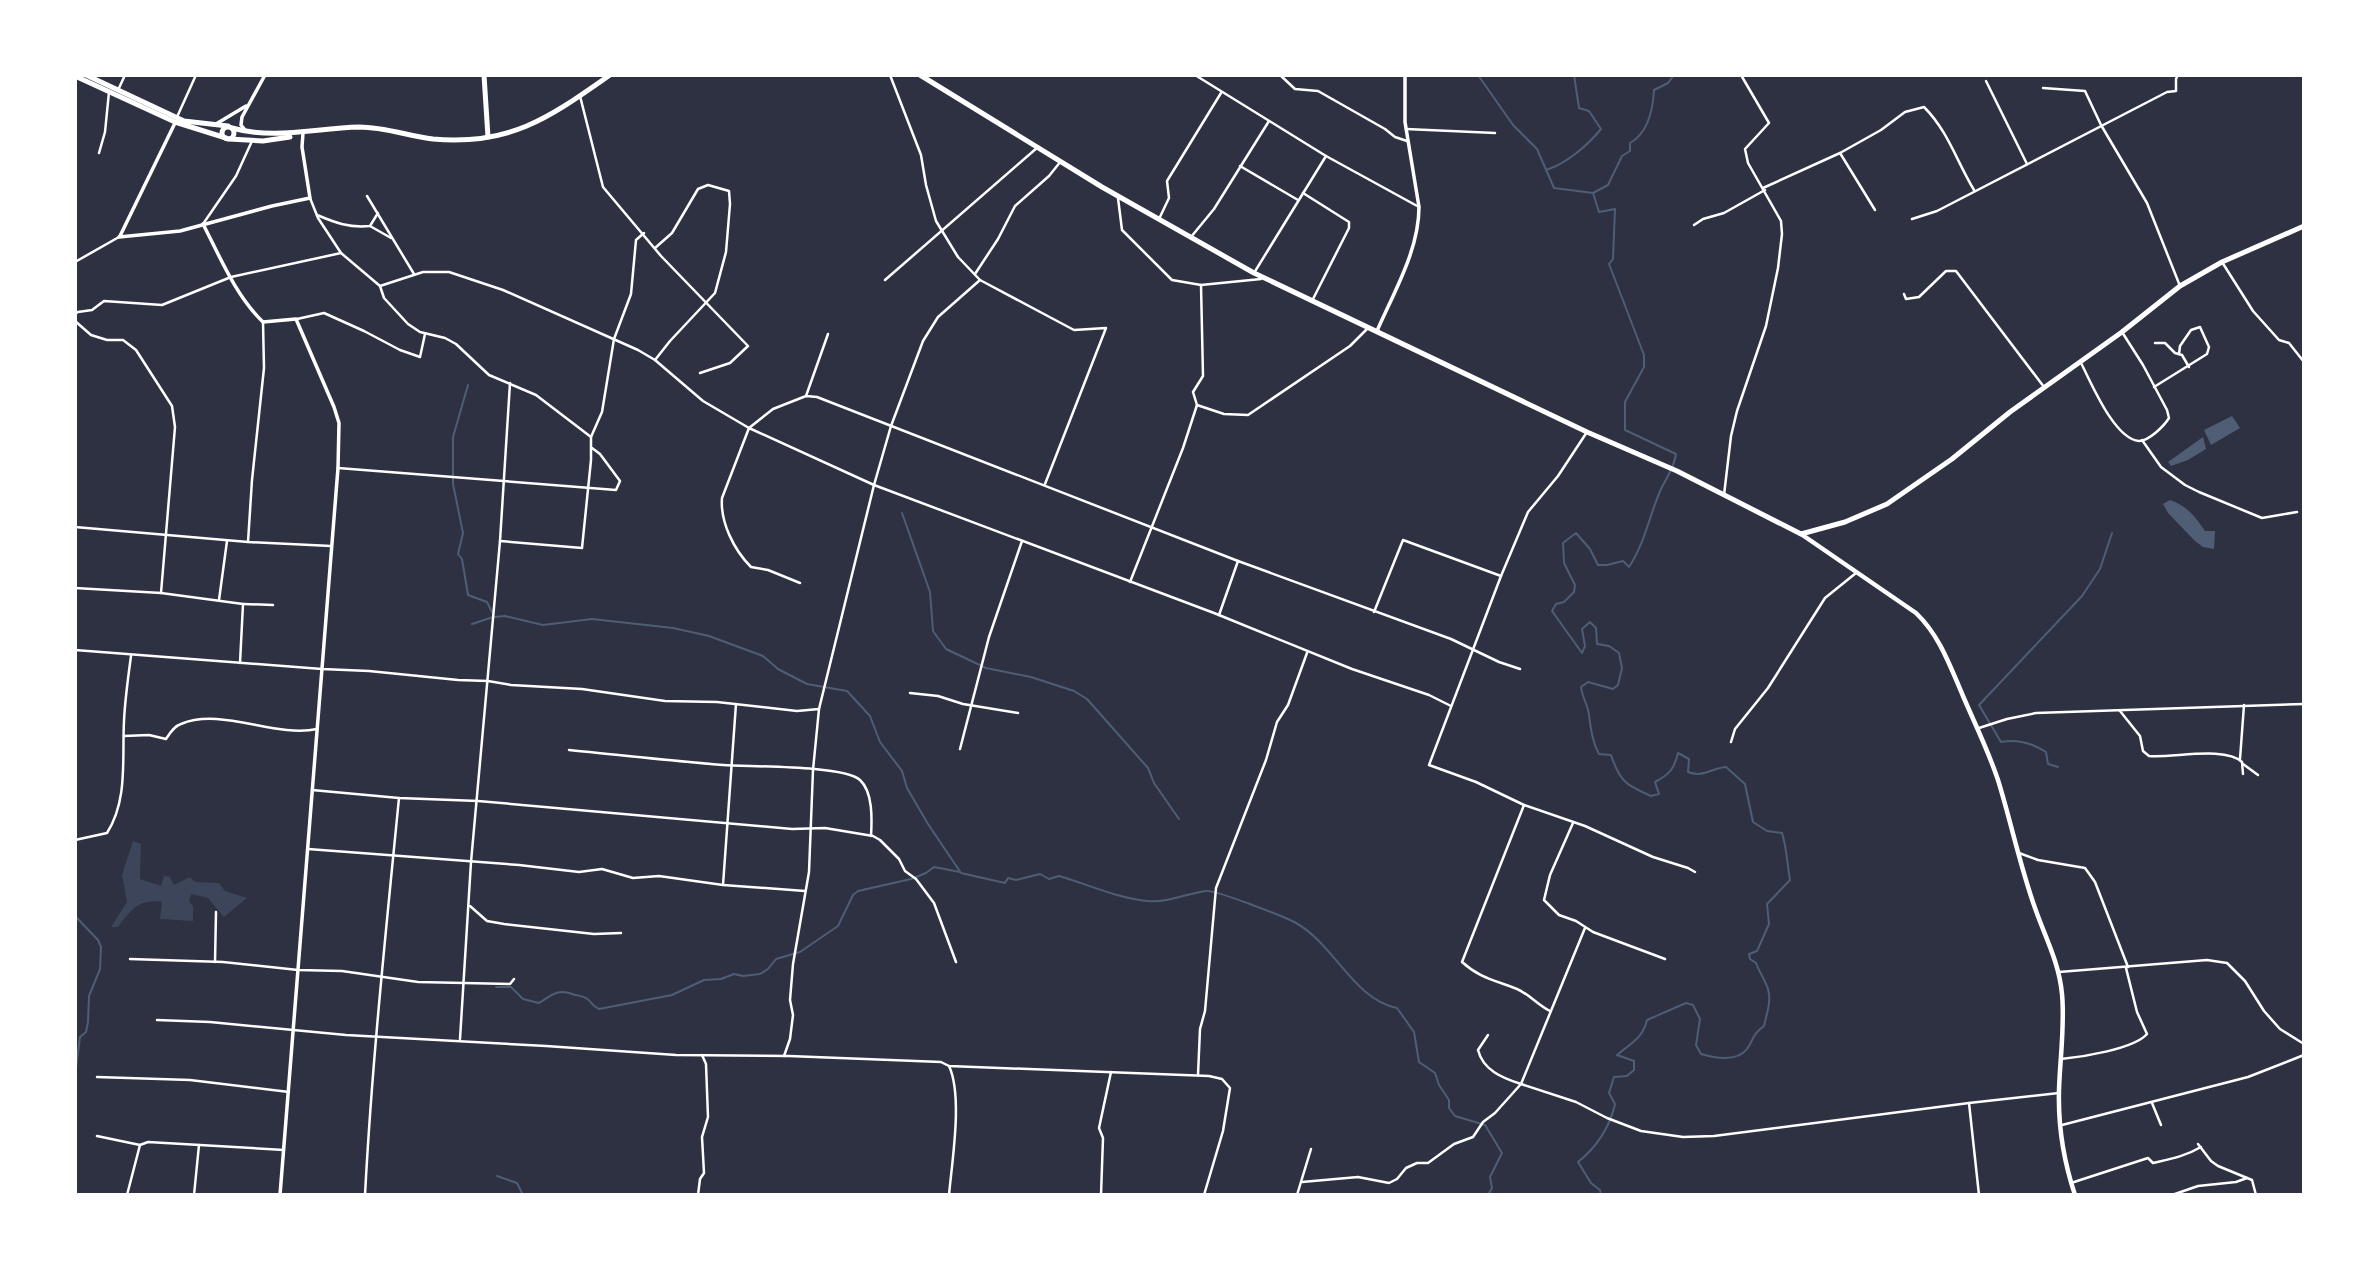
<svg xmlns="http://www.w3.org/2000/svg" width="2379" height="1270" font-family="Poppins,sans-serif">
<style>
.green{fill:#3c4559}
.water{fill:#4f5d75}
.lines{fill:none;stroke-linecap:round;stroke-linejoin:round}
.stream{stroke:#4f5d75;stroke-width:2}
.minor{stroke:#fff;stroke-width:2.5}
.tertiary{stroke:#fff;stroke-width:3.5}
.primary{stroke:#fff;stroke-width:4.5}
.trunk{stroke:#fff;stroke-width:5}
</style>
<rect width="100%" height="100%" fill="#2d3142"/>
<path class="green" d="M133 841 141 844 140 879 161 886 164 876 170 877 174 885 190 877 195 882 219 883 225 891 247 898 224 917 208 898 191 894 189 901 193 906V921L160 919 162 902C138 899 131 910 118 927H111L127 902 122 875Z"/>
<g class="water">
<polygon points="2232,416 2240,428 2211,445 2204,430"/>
<polygon points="2203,437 2206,449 2188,460 2171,466 2168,462"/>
<path d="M2170 500C2187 506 2195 516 2205 531H2215L2214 549 2203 547 2195 541 2168 513 2163 504Z"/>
</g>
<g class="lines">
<g class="stream">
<path d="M1478 75 1513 125 1537 149 1554 188 1593 193 1599 212 1615 209 1613 259 1609 264 1644 355V367L1625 402V430L1676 454C1674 468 1667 477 1661 489 1649 516 1645 543 1629 567L1623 561 1607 565H1598L1590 549 1576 533 1563 543 1564 563 1575 585 1574 592 1564 602 1556 604 1552 611 1582 653 1585 646 1582 629 1590 622 1596 628 1597 644 1609 646 1619 653 1622 668 1618 685 1613 689 1588 682 1581 687C1582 697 1588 705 1589 715 1591 729 1592 741 1599 754L1611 755C1620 782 1626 785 1651 796L1659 794 1655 782C1670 774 1674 769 1678 753L1689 759 1688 772C1703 778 1711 768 1726 767L1745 784 1753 822 1767 831 1782 833C1787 849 1787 863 1790 880L1767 904 1769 924 1757 951 1749 954 1750 959 1756 963C1759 972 1763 976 1766 984 1773 998 1767 1012 1764 1026 1750 1037 1755 1038 1747 1049 1737 1062 1715 1058 1701 1054L1696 1045 1700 1019 1693 1005 1686 1003 1647 1020C1643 1038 1631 1043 1617 1055L1634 1061V1070L1627 1076 1614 1077 1609 1093 1615 1104C1610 1127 1596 1148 1578 1162L1591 1183 1600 1190 1601 1195"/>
<path d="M1546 170C1566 164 1588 145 1601 129L1589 111 1579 108 1574 75"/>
<path d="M1593 193 1608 185 1622 156 1630 151V143C1648 133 1653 109 1654 90L1668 83 1674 75"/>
<polyline points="468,385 453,437 453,484 463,533 458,554 462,559 468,595 487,602 492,612"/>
<polyline points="902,513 930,592 933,631 946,649 986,668 1031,677 1074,691 1087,699 1148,768 1154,783 1179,819"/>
<path d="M494 617 505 616 543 625 592 619 673 628 709 636 763 656 778 669 807 684 847 691 870 716 880 742 902 771 907 788 928 824 961 873 1005 883 1008 878 1016 880 1040 874 1049 879 1059 876C1087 884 1120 899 1147 901 1167 903 1186 894 1205 891 1214 889 1285 917 1296 923 1334 944 1354 1000 1397 1008L1414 1032 1419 1062 1435 1073 1439 1085 1449 1100V1108L1455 1116 1485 1125 1502 1153 1490 1177 1492 1188 1488 1195"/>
<polyline points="472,624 493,617"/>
<path d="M2058 767 2048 764 2046 752C2032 743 2017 739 2001 742L1979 705 2082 596 2100 569 2112 533"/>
<polyline points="75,916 98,940 101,947 100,969 89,996 88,1022 86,1032 80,1037 75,1075"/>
<path d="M496 987H511L523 999 539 1003C553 994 559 988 575 995 577 995 584 997 586 998 592 1002 592 1006 599 1009L672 995 704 980 721 979 734 974 743 976 760 974 768 969 776 959 800 952 838 926 853 895 858 891 911 879 926 873 934 867 960 872"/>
<polyline points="497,1176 517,1183 523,1195"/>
</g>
<g class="minor">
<polyline points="890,75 921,155 926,185 936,221 958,257 980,280 1074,330 1106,328 1045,484"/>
<polyline points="1195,75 1326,156 1419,207"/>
<polyline points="1280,75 1295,89 1318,91 1385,129 1395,137 1407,141"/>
<polyline points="1986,81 2027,164"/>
<polyline points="119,88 125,75"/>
<polyline points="2043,88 2085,91 2101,125 2147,203 2180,286"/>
<polyline points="580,96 603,187 661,256 748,346 730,363 700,373"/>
<polyline points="177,117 196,75"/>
<polyline points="1406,129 1495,133"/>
<polyline points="99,153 105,132 109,92"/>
<polyline points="1840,153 1875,210"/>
<polyline points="1240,166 1298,200"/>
<path d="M1763 188 1840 153 1881 130 1905 112 1924 107C1948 131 1957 162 1974 190"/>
<polyline points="1303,193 1349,222 1349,228 1313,299"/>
<polyline points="367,196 414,274"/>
<polyline points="310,198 318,218 341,253 380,286 384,298 408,324 420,332 445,338 456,344 489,375 536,395 591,437"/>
<polyline points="1118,198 1122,230 1172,280 1201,285 1261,279"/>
<path d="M317 215C336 223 349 228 370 226L378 213"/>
<polyline points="1159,219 1169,198 1167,181 1221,93"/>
<polyline points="1912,219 1937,211 2167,92 2176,91 2176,79 2178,75"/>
<polyline points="203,224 236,176 252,141"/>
<polyline points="1694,225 1703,219 1724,213 1765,190"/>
<polyline points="370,226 391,238"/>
<polyline points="1191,237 1214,209 1269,121"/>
<polyline points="75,262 119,237"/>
<polyline points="2222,262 2253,311 2279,340 2289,343 2304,362"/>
<polyline points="1254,273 1326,156"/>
<polyline points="975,274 998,239 1015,206 1049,176 1061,161"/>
<polyline points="885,280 1038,147"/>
<polyline points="380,286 423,272 449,272 503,290 638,350 655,360 703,401 749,428 874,485 1214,613 1352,669 1429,695 1451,706"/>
<polyline points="1904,294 1906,299 1919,297 1946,271 1956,271 2044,387"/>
<polyline points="75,314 78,312 92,310 104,301 162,305 231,277 341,253"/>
<polyline points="297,319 324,313 364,331 400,350 420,357 425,334"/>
<polyline points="75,321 91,335 107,340 123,340 136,350 172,406 175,427 161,593"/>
<polyline points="2155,343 2165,343 2175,353 2182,355 2189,367"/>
<polyline points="655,360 670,341 715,293 726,252 730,204 729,191 708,185 698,189 672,233 655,248"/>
<path d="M2081 363C2091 382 2114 439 2139 441 2149 441 2164 426 2169 418L2167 410 2143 365 2122 332"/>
<polyline points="2154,387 2207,354 2209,347 2200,327 2191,330 2180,346 2179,354"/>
<polyline points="806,396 828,334"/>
<polyline points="1197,405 1224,414 1248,415 1350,346 1367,329"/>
<polyline points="1587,432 1558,476 1528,512 1501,576 1429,765 1476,782 1524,805 1585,826 1653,857 1688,868 1695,872"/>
<polyline points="2142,440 2161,467 2185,485 2199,492 2262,518 2297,512"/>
<polyline points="338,468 616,490 620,481 600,454 592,448"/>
<polyline points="1724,495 1731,436 1737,411 1766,326 1778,268 1782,234 1781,221 1748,163 1745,149 1769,123 1741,75"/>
<polyline points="75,527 248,542 331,546"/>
<polyline points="500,541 582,548 591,460 591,437 602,412 614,339 631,294 636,240 644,233"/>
<polyline points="248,542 252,480 264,368 263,322"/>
<polyline points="1130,582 1183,448 1197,405 1193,392 1203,376 1201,285"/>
<path d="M800 583 768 570 751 567C734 550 720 522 722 498L749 428 773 409 806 396 817 397 1238 561 1451 639 1499 662 1520 669"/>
<polyline points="75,588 161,593 243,604 240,663"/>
<polyline points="219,600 227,541"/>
<polyline points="243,604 273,605"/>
<polyline points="1374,612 1403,540 1501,576"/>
<polyline points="1219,615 1238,561"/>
<polyline points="75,650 322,669 369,671 458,680 488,681 511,685 582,689 665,701 717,702 797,711 819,709"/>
<polyline points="910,693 938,696 963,704 1018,713"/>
<path d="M2120 711 2140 736 2143 751 2149 756C2174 758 2225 746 2242 762L2243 774"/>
<polyline points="1979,728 2007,719 2036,713 2304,704"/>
<path d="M124 736 149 735 166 739C170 733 174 726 181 724 221 707 275 738 317 729"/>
<polyline points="1731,742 1735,729 1768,688 1825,598 1856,573"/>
<polyline points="960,749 989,637 1022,541"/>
<path d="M569 750C620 755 672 761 723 765 749 767 843 765 860 780 873 792 872 819 871 836"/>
<polyline points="2240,759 2244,705"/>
<polyline points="2243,764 2258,775"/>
<polyline points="312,790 399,798 478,801 792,829 825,828 873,836 880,840 899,859 905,871 916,879 934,903 956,962"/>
<path d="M1524 805 1462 962C1481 979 1495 980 1517 989 1529 994 1538 1005 1550 1011"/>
<polyline points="1573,823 1550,875 1544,900 1559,915 1576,921 1593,932 1665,959"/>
<path d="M75 840 107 833C128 800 122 760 124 721 125 699 128 678 131 656"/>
<polyline points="308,849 519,865 579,872 602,869 633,878 659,876 723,885 805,891"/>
<polyline points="2019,853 2038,860 2085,868 2095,882 2128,967"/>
<polyline points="723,885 736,704"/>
<polyline points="470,906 487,921 504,924 594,934 621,933"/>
<polyline points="1585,928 1521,1084 1576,1102 1607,1118 1641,1131 1683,1137 1714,1136 1969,1103 2059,1093"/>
<polyline points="130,959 223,962 298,970 342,971 418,982 510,984 514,979"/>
<polyline points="215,962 216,912"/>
<polyline points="2059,972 2207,960 2227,963 2245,981 2264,1011 2280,1029 2304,1044"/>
<polyline points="157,1020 210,1022 346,1035 546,1046 676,1055 789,1056 941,1062 949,1066 1209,1076 1222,1079 1230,1088 1223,1131 1204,1195"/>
<polyline points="460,1039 471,862 500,541 510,383"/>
<polyline points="784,1056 790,1039 793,1015 790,1000 793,964 809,872 813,770 819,709 874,485 891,426 923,341 938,317 980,280"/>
<path d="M2061 1059C2082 1057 2134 1049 2147 1034L2137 1012 2126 968"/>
<polyline points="1198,1075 1200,1029 1205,1011 1216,888 1266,760 1277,722 1288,705 1307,653"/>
<polyline points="97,1077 190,1080 289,1092"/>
<polyline points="1969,1103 1979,1195"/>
<polyline points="2152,1103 2161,1125"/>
<polyline points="2062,1125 2248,1077 2304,1055"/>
<polyline points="97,1136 140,1145 148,1142 284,1150"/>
<polyline points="2198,1144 2211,1161 2218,1166 2252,1180 2256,1195"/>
<path d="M1302 1182 1358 1177 1389 1183 1397 1179 1406 1168 1417 1163H1428L1454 1144 1473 1137 1483 1122 1495 1113 1521 1084C1502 1078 1483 1070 1478 1050L1488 1035"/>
<path d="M2071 1183 2148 1158 2153 1163C2170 1159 2186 1156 2201 1147"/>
<polyline points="127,1195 140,1145"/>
<polyline points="194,1195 199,1145"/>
<path d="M365 1195C372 1062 386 930 399 798"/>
<polyline points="698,1195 700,1179 704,1173 702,1137 708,1117 706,1064 702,1055"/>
<path d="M949 1195C952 1161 963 1096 949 1066"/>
<polyline points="1101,1195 1103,1138 1099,1128 1111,1072"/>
<polyline points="1297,1195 1311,1149"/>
<polyline points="2172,1195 2198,1186 2236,1182 2247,1178"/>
</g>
<g class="tertiary">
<polyline points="216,124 246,106"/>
<polyline points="245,130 241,125 242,117 265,75"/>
<path d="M203 224C220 257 236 296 263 322L296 319 334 407 339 423 338 468 280 1195"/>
<polyline points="120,236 175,123"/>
<polyline points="119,237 180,231 272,206 310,198 302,147 303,133"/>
<path d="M1377 331C1394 292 1419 250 1419 207L1405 122V75"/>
</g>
<path class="primary" d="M1801 534 1916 613C1940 636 1950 666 1963 696 1975 724 1988 750 1998 780 2011 822 2020 866 2035 908 2045 937 2059 962 2062 994 2065 1025 2060 1058 2059 1090 2058 1124 2064 1162 2075 1195"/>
<g class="trunk">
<polyline points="86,75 184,121 228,126"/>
<polyline points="484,75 488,137"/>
<polyline points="920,75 1102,187 1254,273 1587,432 1677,471 1801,534 1845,522 1887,504 1952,459 2010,412 2122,332 2180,286 2222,262 2304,226"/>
<polyline points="75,76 175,122 226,138"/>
<circle cx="228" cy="133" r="6"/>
<path d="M232 128C275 140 315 128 359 127 385 127 408 136 433 139 511 146 550 117 610 75"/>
<polyline points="229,139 263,141 290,137"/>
</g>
</g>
<rect width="2379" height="1270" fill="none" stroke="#ffffff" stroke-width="154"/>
</svg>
